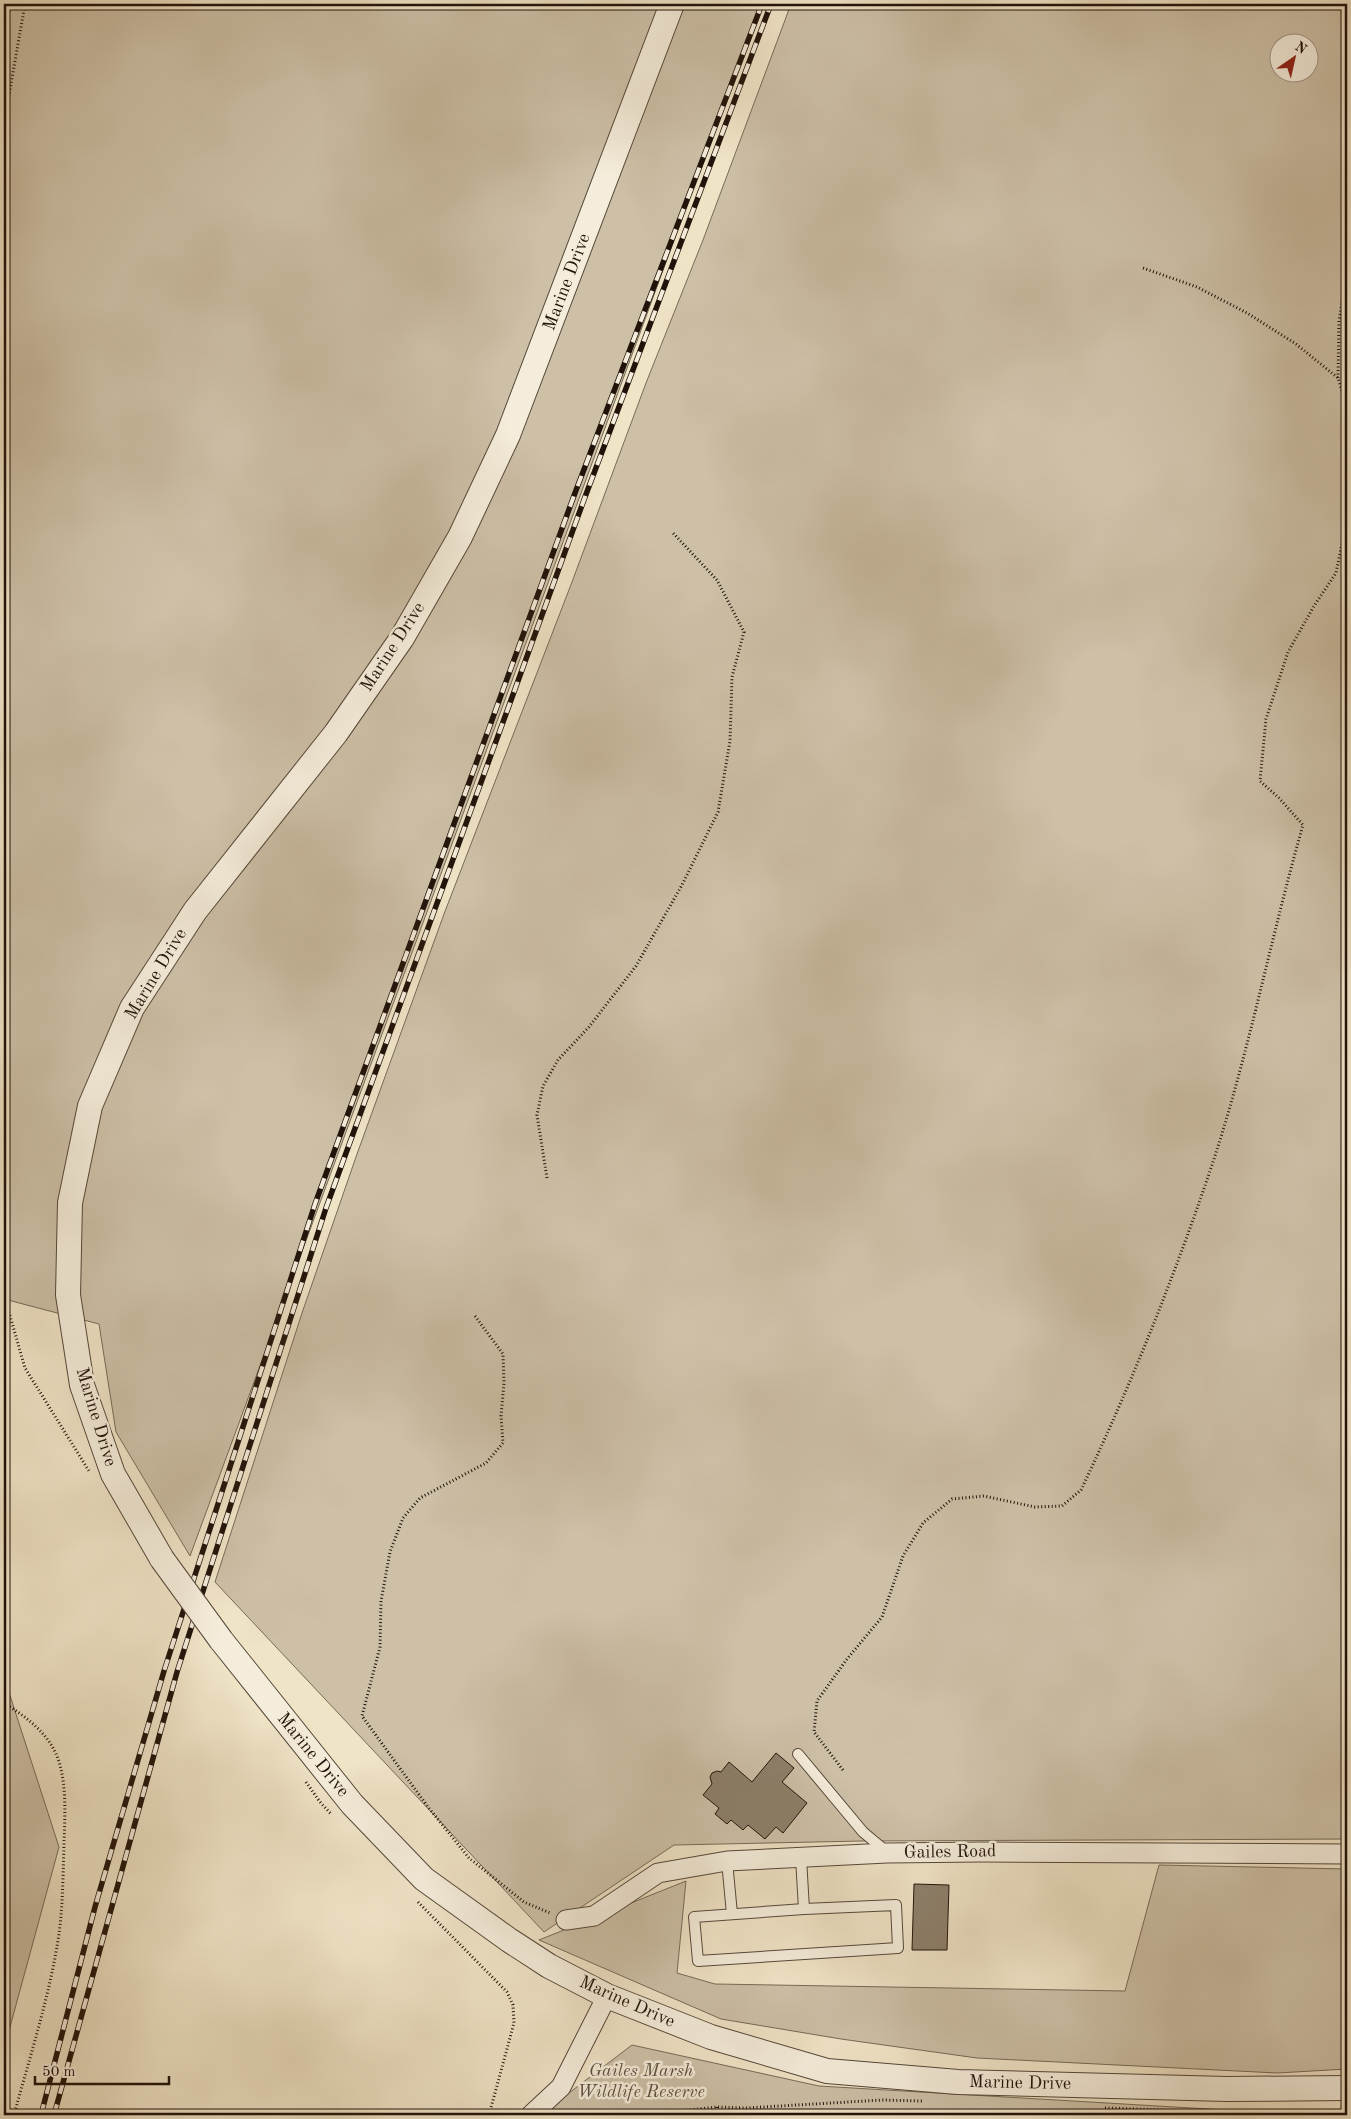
<svg xmlns="http://www.w3.org/2000/svg" width="1351" height="2119" font-family="'Old Standard TT',serif">
<style>
.green{fill:#cdc0a7;stroke:#776a58;fill-rule:evenodd}
.building{fill:#8d806c;stroke:#21130a}
.lines{fill:none;stroke-linecap:round;stroke-linejoin:round}
.service-casing{stroke:#554739;stroke-width:12}
.minor-casing{stroke:#554739;stroke-width:21}
.tertiary-casing{stroke:#554739;stroke-width:26}
.path{stroke:#21130a;stroke-width:3;stroke-dasharray:1 2.5;stroke-linecap:butt}
.service{stroke:#f5eddb;stroke-width:10}
.minor{stroke:#f5eddb;stroke-width:19}
.tertiary{stroke:#f5eddb;stroke-width:24}
.rail-casing{stroke:#21130a;stroke-width:5.5}
.rail{stroke:#f5eddb;stroke-width:4;stroke-dasharray:11;stroke-linecap:butt}
.tertiary-bridge-casing{stroke:#554739;stroke-width:26;stroke-linecap:butt}
.tertiary-bridge{stroke:#f5eddb;stroke-width:24}
.labels{text-anchor:middle;dominant-baseline:central;stroke-width:5;stroke-linejoin:round;paint-order:stroke}
.street-label{font-size:18px;fill:#21130a;stroke:#f5eddb}
.park-label{font-size:18px;font-style:italic;fill:#5d5041;stroke:#f5eddb}
</style>
<rect width="100%" height="100%" fill="#f0e4c7"/>
<filter id="stains"><feTurbulence type="fractalNoise" baseFrequency=".004" numOctaves="4"/><feColorMatrix values="0 0 0 0 .2 0 0 0 0 .09 0 0 0 0 .02 0 0 0 .5 -.17"/></filter>
<radialGradient id="worn" r=".72"><stop offset=".6" stop-color="#630" stop-opacity="0"/><stop offset="1" stop-color="#630" stop-opacity=".3"/></radialGradient>
<g class="green">
<polygon points="4,4 761,4 190,1556 116,1432 99,1324 4,1299"/>
<path d="M791 4H1347V1839L862 1841 674 1845 544 1932 215 1582 302 1313 357 1154 444 914 572 582 646 383 703 240ZM1278 42H1308V72H1278Z"/>
<polygon points="4,1677 59,1847 4,2049"/>
<polygon points="1159,1865 1347,1869 1347,2069 1277,2073 977,2058 841,2039 721,2019 539,1940 686,1881 677,1973 715,1984 1125,1991"/>
<polygon points="632,2045 819,2086 1310,2115 540,2115"/>
</g>
<g class="building">
<polygon points="776,1753 794,1768 782,1782 807,1803 783,1833 776,1827 765,1839 748,1825 743,1830 731,1820 727,1824 715,1814 719,1808 703,1795 712,1784 710,1777 712,1773 717,1771 721,1772 729,1762 752,1782"/>
<polygon points="914,1884 949,1885 947,1950 912,1950"/>
</g>
<g class="lines">
<g class="service-casing">
<g id="service">
<polyline points="798,1754 863,1832 887,1852"/>
<polyline points="801,1858 804,1909"/>
<polyline points="727,1861 732,1914"/>
<polygon points="896,1905 898,1948 698,1961 694,1917 804,1909"/>
</g>
</g>
<g class="minor-casing">
<g id="minor">
<polyline points="566,1920 594,1916 658,1873 727,1861 887,1853 982,1852 1347,1854"/>
<polyline points="531,2115 561,2087 607,1996"/>
</g>
</g>
<g class="tertiary-casing">
<g id="tertiary">
<polyline points="162,1559 113,1474 82,1385 68,1295 70,1203 90,1106 132,1008 195,911 336,733 402,638 460,537 508,435 672,4"/>
<polyline points="221,1640 352,1804 424,1879 509,1940 549,1966 607,1996 711,2037 827,2071 958,2082 1227,2089 1347,2088"/>
</g>
</g>
<g class="path">
<polyline points="4,124 25,4"/>
<polyline points="1143,268 1197,287 1247,313 1296,344 1338,378 1347,407"/>
<polyline points="1338,378 1339,321 1347,271"/>
<polyline points="547,1178 537,1115 543,1086 558,1060 589,1027 636,966 682,885 718,812 730,741 732,677 744,632 717,580 673,533"/>
<polyline points="4,1295 25,1368 89,1471"/>
<polyline points="475,1316 503,1354 504,1383 501,1416 503,1443 486,1463 420,1498 403,1518 390,1552 381,1601 380,1647 362,1716 428,1807 469,1858 524,1902 550,1913"/>
<path d="M4 1703C25 1716 47 1732 57 1756 67 1782 65 1815 64 1843 63 1873 63 1904 59 1934 50 1995 30 2056 14 2115"/>
<path d="M843 1770 814 1732 817 1701 847 1659 882 1617 903 1556 923 1523 952 1499 984 1496 1035 1507 1062 1506 1081 1490C1130 1387 1173 1280 1210 1171 1248 1058 1270 940 1303 825L1279 798 1260 781 1266 719 1288 652 1314 606 1336 573 1347 519"/>
<polyline points="306,1782 320,1802 331,1814"/>
<polyline points="418,1902 507,1992 513,2005 514,2023 489,2115"/>
<polyline points="717,2107 717,2115"/>
<polyline points="1105,2108 1162,2110"/>
<polyline points="645,2115 717,2107 746,2108 882,2100 922,2101"/>
</g>
<use href="#service" class="service"/>
<use href="#minor" class="minor"/>
<use href="#tertiary" class="tertiary"/>
<g class="rail-casing">
<g id="rail">
<polyline points="41,2115 95,1907 164,1671 315,1204 575,493 762,4"/>
<polyline points="54,2115 177,1672 326,1208 585,497 771,4"/>
</g>
</g>
<use href="#rail" class="rail"/>
<g class="tertiary-bridge-casing">
<polyline id="tertiary-bridge" points="162,1559 221,1640"/>
</g>
<use href="#tertiary-bridge" class="tertiary-bridge"/>
</g>
<g class="labels">
<g class="street-label">
<text transform="translate(567 282) rotate(-69)">Marine Drive</text>
<text transform="translate(393 647) rotate(-57)">Marine Drive</text>
<text transform="translate(156 974) rotate(-59)">Marine Drive</text>
<text transform="translate(96 1417) rotate(73)">Marine Drive</text>
<text transform="translate(313 1755) rotate(51)">Marine Drive</text>
<text transform="translate(950 1852) rotate(-1)">Gailes Road</text>
<text transform="translate(627 2002) rotate(24)">Marine Drive</text>
<text transform="translate(1020 2083) rotate(1)">Marine Drive</text>
</g>
<g class="park-label">
<text x="641" y="2071">Gailes Marsh<tspan x="641" dy="21">Wildlife Reserve</tspan></text>
</g>
</g>
<rect width="1351" height="2119" fill="none" stroke="#f0e4c7" stroke-width="20"/>
<rect x="5" y="5" width="1341" height="2109" fill="none" stroke="#21130a" stroke-width="2.5"/>
<rect x="10" y="10" width="1331" height="2099" fill="none" stroke="#21130a"/>
<g transform="translate(1294 58) rotate(34)"><circle r="24" fill="#f5eddb" stroke="#a09687"/>
<path d="M0-4L9 19L0 12L-9 19Z" fill="#8f2418"/>
<text y="-8" font-size="14" font-weight="bold" text-anchor="middle" fill="#21130a">N</text>
</g>
<path d="M35 2076v8h134v-8" fill="none" stroke="#21130a" stroke-width="2.5"/>
<text x="42" y="2076" font-size="15" fill="#21130a" stroke="#f5eddb" stroke-width="4" paint-order="stroke">50 m</text>
<rect width="100%" height="100%" filter="url(#stains)"/>
<rect width="100%" height="100%" fill="url(#worn)"/>
</svg>
